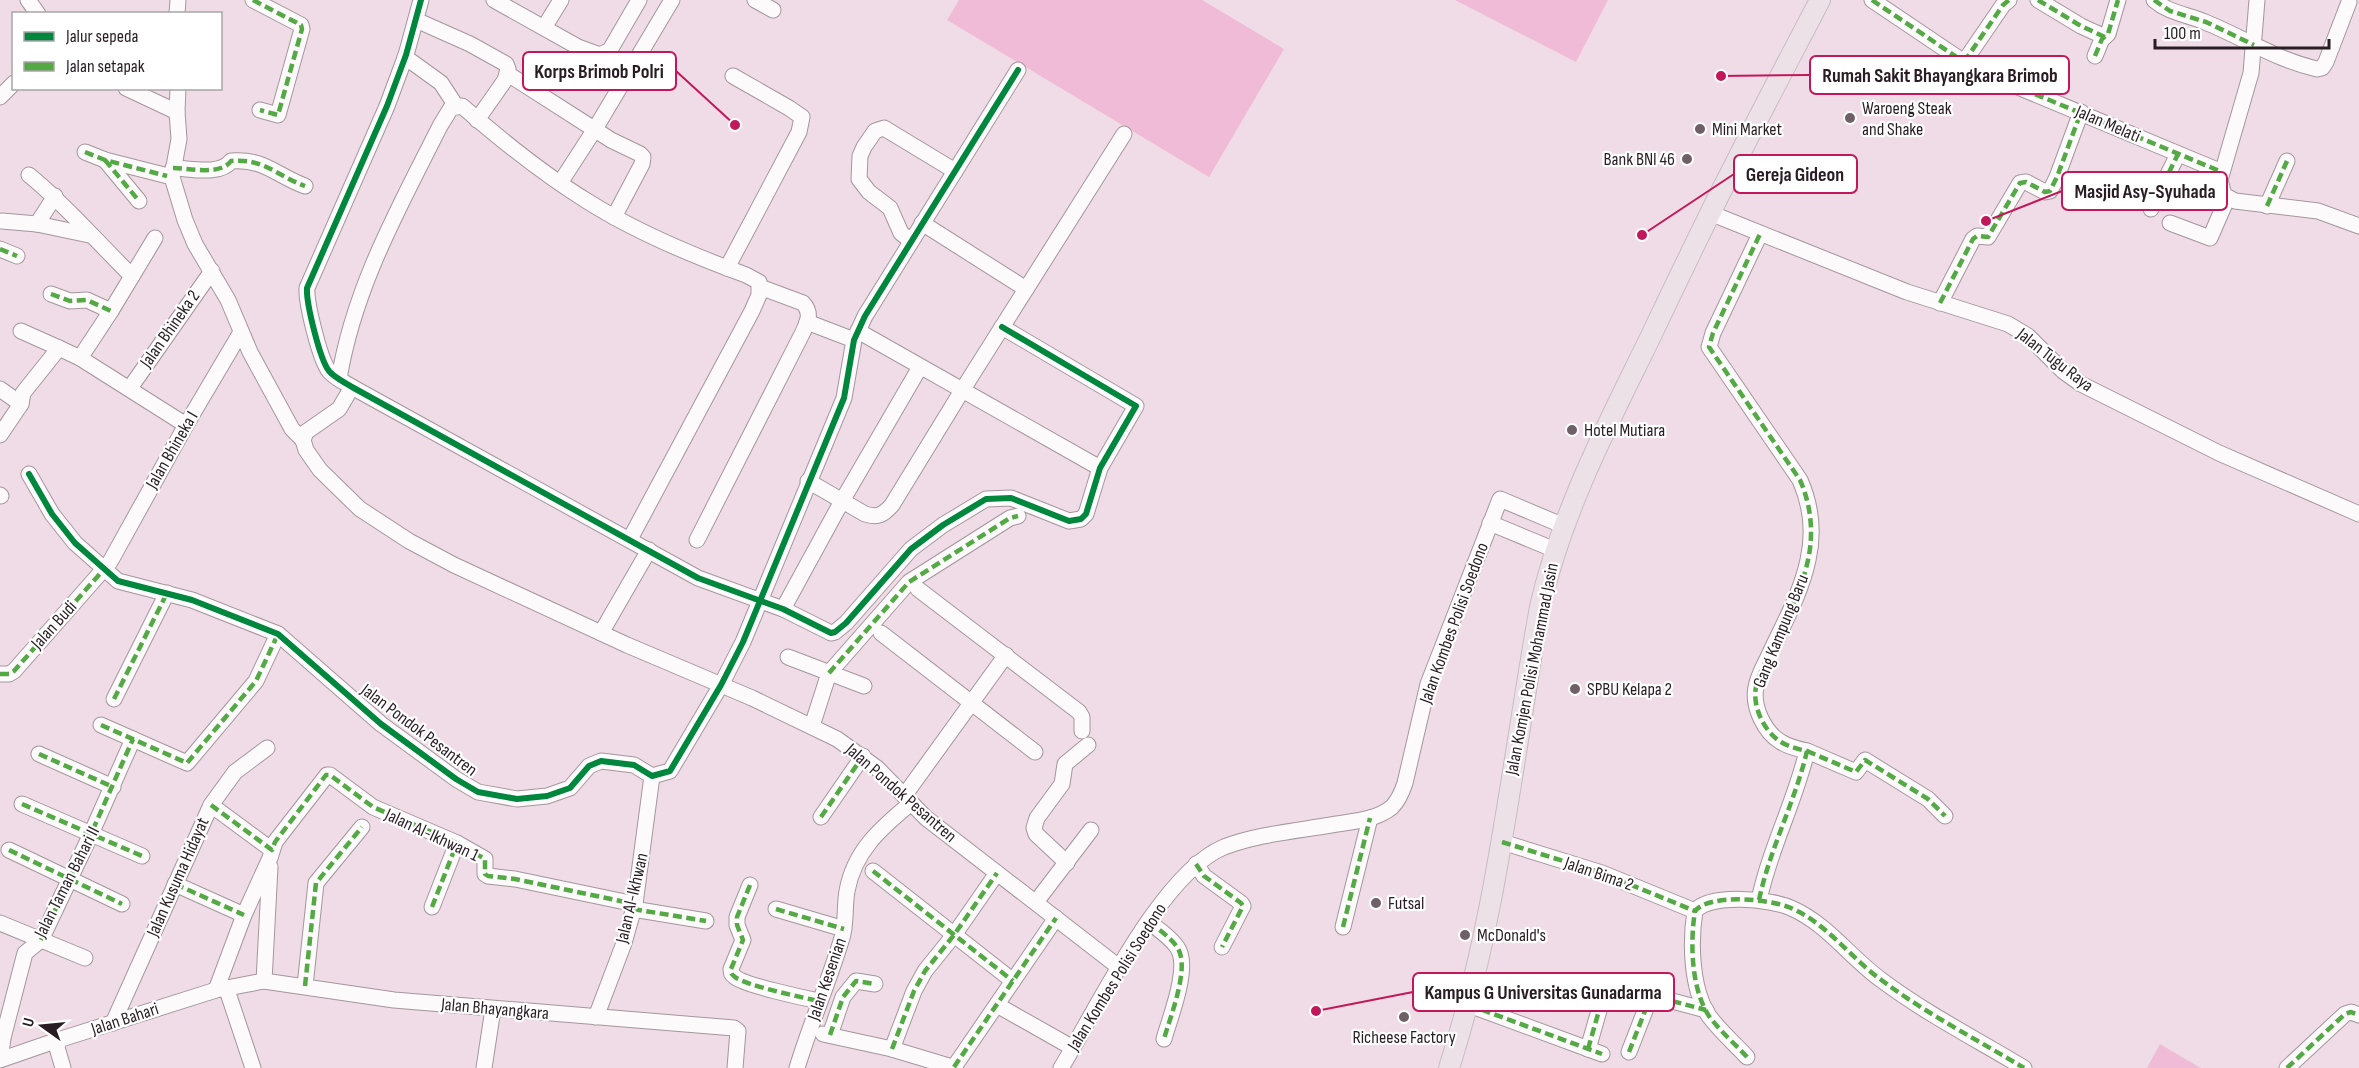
<svg xmlns="http://www.w3.org/2000/svg" width="2359" height="1068" font-family="'Sofia Sans Condensed',sans-serif">
<style>
.green{fill:#efbbd6}
.lines{fill:none;stroke-linecap:round;stroke-linejoin:round}
.minor-casing{stroke:#a4969d;stroke-width:17}
.major-casing{stroke:#c6bdc2;stroke-width:22}
.minor{stroke:#fdfafb;stroke-width:15}
.major{stroke:#ede1e8;stroke-width:20}
.quiet{stroke:#53a943;stroke-width:4.5;stroke-dasharray:9 4.5;stroke-linecap:butt}
.cycleway-casing{stroke:#fff;stroke-width:10}
.cycleway{stroke:#00873e;stroke-width:6}
.poi-dot{fill:#6f6067;stroke:#fff;stroke-width:2}
.labels{text-anchor:middle;dominant-baseline:central;stroke-width:4.5;stroke-linejoin:round;paint-order:stroke}
.poi-label{font-size:18px;fill:#291d23;stroke:#fff;text-anchor:start}
.street-label{font-size:18px;fill:#291d23;stroke:#fff}
.leader{fill:none;stroke:#c2185b;stroke-width:2}
.callout-dot{fill:#c2185b;stroke:#fff;stroke-width:2}
.callout{fill:#fff;stroke:#c2185b;stroke-width:2}
.callout-label{font-size:20px;text-anchor:middle;font-weight:bold;fill:#291d23}
</style>
<rect width="100%" height="100%" fill="#f0dce6"/>
<g class="green">
<polygon points="959,0 1202,0 1284,49 1209,177 947,20"/>
<polygon points="1455,0 1608,0 1576,62"/>
<polygon points="2160,1044 2197,1066 2201,1068 2147,1068"/>
</g>
<g class="lines">
<g class="minor-casing">
<g id="minor">
<polyline points="28,0 38,14"/>
<polyline points="253,0 301,25 302,29 278,115 260,110"/>
<path d="M421 0 406 55 387 106 307 288C306 303 320 360 329 371 335 378 344 382 352 387L698 578 783 609 831 633 835 632 846 623 911 549 943 525 986 499 1011 498 1069 521 1081 519 1086 514 1100 468 1136 406 1002 327"/>
<polyline points="494,0 578,47 600,55 610,50 639,0"/>
<polyline points="755,0 773,10"/>
<polyline points="1872,0 1964,62 1982,72 2222,172"/>
<polyline points="2038,0 2081,26 2105,37"/>
<path d="M2154 0C2169 13 2186 14 2205 22 2242 37 2277 60 2317 69L2322 68 2326 62 2349 2"/>
<polyline points="2257,0 2251,73 2220,180 2224,195 2235,201 2318,211 2359,226"/>
<polyline points="177,14 178,0"/>
<polyline points="416,20 470,44 506,64 508,69 505,80 477,120"/>
<polyline points="545,26 561,0"/>
<polyline points="2095,56 2102,39 2108,34 2118,0"/>
<polyline points="405,57 441,83 456,106"/>
<polyline points="1964,62 2003,5 2009,0"/>
<polyline points="508,74 611,140 640,154 643,157 642,164 614,217"/>
<polyline points="126,88 177,112 179,139 172,177 185,220 195,244 228,300 250,352 292,429 303,440"/>
<polyline points="0,97 14,83"/>
<polyline points="177,112 178,88"/>
<polyline points="85,152 105,160 172,177"/>
<polyline points="105,160 139,201"/>
<path d="M173 168C189 168 220 176 231 161 264 158 277 176 305 186"/>
<path d="M29 175C66 205 97 242 132 276"/>
<polyline points="560,183 595,129 672,0"/>
<polyline points="2267,206 2287,161"/>
<polyline points="2151,209 2178,154"/>
<polyline points="1710,213 1907,292 2008,324 2028,336 2063,371 2081,384 2219,453 2359,514"/>
<polyline points="2,221 37,224 89,235"/>
<polyline points="922,223 1026,289"/>
<polyline points="2170,223 2210,238 2227,199"/>
<polyline points="37,224 55,196"/>
<polyline points="911,241 901,233 890,208 869,192 859,179 860,156 864,147 875,131 884,128 955,171"/>
<polyline points="0,249 17,256"/>
<polyline points="727,268 799,132 802,117 789,108 733,76"/>
<polyline points="51,294 70,301 87,300 111,311"/>
<polyline points="1940,303 1973,239 1977,236 1988,237 2020,183 2026,182 2045,192 2050,191 2057,177 2081,112"/>
<polyline points="807,322 854,340"/>
<polyline points="21,331 59,348"/>
<polyline points="858,331 1100,468"/>
<polyline points="80,358 111,311 155,238"/>
<path d="M339 379C354 287 399 208 440 126L451 108 462 106C501 140 543 174 587 201 636 232 691 255 746 275L759 282V295L752 311 630 539"/>
<polyline points="352,387 339,409 306,432 303,440 306,450 320,470 360,509 409,541 454,565 627,645 752,698 837,739 877,768 926,818 1120,968"/>
<polyline points="130,388 212,271"/>
<polyline points="0,389 21,404"/>
<polyline points="0,435 21,404 23,393 59,348 80,358 186,425"/>
<polyline points="29,474 52,514 75,543 118,581 192,600 278,634 381,724 456,779 478,792 517,799 547,796 570,788 589,766 601,761 634,765 652,776 670,771 721,685 743,642 844,398 854,340 865,316 1018,70"/>
<path d="M808 481 865 514C878 518 883 515 892 505L963 389 1124 134"/>
<polyline points="0,495 1,496"/>
<polyline points="1490,523 1555,550"/>
<path d="M697 540 803 332C808 321 812 313 803 303L760 287"/>
<polyline points="918,589 1079,712 1082,717 1082,731"/>
<polyline points="783,609 842,501 920,367"/>
<polyline points="601,633 649,550"/>
<polyline points="881,633 1035,752"/>
<polyline points="788,657 864,686"/>
<polyline points="0,674 9,674 14,671 110,562 186,425 241,332"/>
<polyline points="114,699 167,593"/>
<polyline points="101,725 187,763 256,681 278,634"/>
<polyline points="812,726 829,673 909,582 1010,518 1018,516"/>
<polyline points="133,739 91,834 41,940 25,953 3,1038 0,1060 55,1041 216,990 264,981 394,1000 734,1028 738,1031 735,1068"/>
<polyline points="1807,751 1856,772 1865,760 1928,799 1945,816"/>
<polyline points="39,754 113,787"/>
<polyline points="904,796 1006,655"/>
<polyline points="22,804 142,856"/>
<polyline points="211,805 272,850"/>
<polyline points="821,817 863,756"/>
<polyline points="1502,842 1602,873 1695,911"/>
<polyline points="9,850 122,904"/>
<polyline points="1067,863 1036,834 1034,828 1037,818 1062,784 1065,764 1088,745"/>
<polyline points="1196,864 1204,876 1241,903 1243,906 1222,947"/>
<polyline points="873,871 1013,981"/>
<polyline points="175,884 244,915"/>
<path d="M750 885 737 917V925L743 940 731 969C731 973 731 974 735 977 744 985 804 998 819 1001"/>
<path d="M1759 900C1770 848 1795 802 1807 751 1798 749 1789 747 1781 742 1764 732 1752 706 1756 687 1758 675 1765 664 1770 653 1784 623 1801 593 1808 560 1814 533 1811 505 1800 480L1709 347 1713 333 1760 234"/>
<polyline points="1036,902 1091,830"/>
<polyline points="432,907 457,843"/>
<polyline points="633,909 706,921"/>
<polyline points="776,909 844,929"/>
<path d="M1149 922C1158 929 1170 937 1177 947 1191 966 1170 1017 1164 1039"/>
<polyline points="0,923 85,958"/>
<polyline points="1343,927 1370,818"/>
<polyline points="264,981 270,867"/>
<polyline points="305,986 316,883 362,827"/>
<polyline points="226,987 253,1068"/>
<polyline points="216,990 244,915 270,858 275,842 327,775 330,775 373,807 457,843 485,859 485,874 488,876 515,879 635,904"/>
<polyline points="997,1005 1073,1048"/>
<polyline points="1469,1005 1602,1054"/>
<polyline points="596,1017 624,943 635,904 652,776"/>
<polyline points="113,1023 211,805 235,772 267,748"/>
<polyline points="823,1034 892,1049 955,1068"/>
<polyline points="830,1035 843,997 856,981 875,984"/>
<polyline points="55,1041 63,1068"/>
<polyline points="892,1049 914,991 925,971 954,935 997,873"/>
<polyline points="1588,1049 1602,1000"/>
<polyline points="1629,1052 1650,998 1657,997 1706,1010"/>
<path d="M1747 1057C1735 1044 1720 1031 1709 1016 1691 989 1690 942 1695 911 1710 893 1771 899 1791 908 1826 923 1850 957 1880 979 1925 1013 1976 1039 2024 1068"/>
<polyline points="954,1067 1056,918"/>
<polyline points="484,1068 493,1009"/>
<path d="M797 1068C810 1025 828 984 841 941 847 925 844 907 847 891 854 851 881 828 911 803"/>
<path d="M1061 1068C1097 1009 1161 873 1224 847 1258 834 1296 831 1331 825 1352 821 1375 821 1392 807 1399 800 1402 792 1405 783L1428 684 1500 499 1564 526"/>
<polyline points="2287,1068 2345,1014 2351,1012 2359,1015"/>
</g>
</g>
<g class="major-casing">
<path id="major" d="M1449 1068C1497 918 1512 761 1540 607 1562 511 1607 426 1650 338 1678 279 1706 220 1736 162 1763 108 1792 54 1820 0"/>
</g>
<use href="#minor" class="minor"/>
<use href="#major" class="major"/>
<g class="quiet">
<polyline points="253,0 301,25 302,29 278,115 260,110"/>
<polyline points="1872,0 1964,62 1982,72 2222,172"/>
<polyline points="2038,0 2081,26 2105,37"/>
<polyline points="2154,0 2170,11 2206,22 2254,45"/>
<polyline points="2095,56 2102,39 2108,34 2118,0"/>
<polyline points="1964,62 2003,5 2009,0"/>
<polyline points="85,152 105,160 167,176"/>
<polyline points="105,160 139,201"/>
<path d="M173 168C189 168 220 176 231 161 264 158 277 176 305 186"/>
<polyline points="2267,206 2287,161"/>
<polyline points="2151,209 2178,154"/>
<polyline points="0,249 17,256"/>
<polyline points="51,294 70,301 87,300 111,311"/>
<polyline points="1940,303 1973,239 1977,236 1988,237 2020,183 2026,182 2045,192 2050,191 2057,177 2081,112"/>
<polyline points="829,673 909,582 1010,518 1018,516"/>
<polyline points="0,674 9,674 14,671 105,568"/>
<polyline points="114,699 167,593"/>
<polyline points="101,725 187,763 256,681 278,634"/>
<polyline points="1807,751 1856,772 1865,760 1928,799 1945,816"/>
<polyline points="39,754 113,787"/>
<polyline points="22,804 142,856"/>
<polyline points="211,805 272,850 275,842 326,775 330,775 373,807 457,843 485,859 485,874 488,876 515,879 635,904"/>
<polyline points="821,817 863,756"/>
<polyline points="1502,842 1602,873 1695,911"/>
<polyline points="9,850 122,904"/>
<polyline points="1196,864 1204,876 1241,903 1243,906 1222,947"/>
<polyline points="873,871 1013,981"/>
<polyline points="175,884 244,915"/>
<path d="M750 885 737 917V925L743 940 731 969C731 973 731 974 735 977 744 985 804 998 819 1001"/>
<path d="M1759 900C1770 848 1795 802 1807 751 1798 749 1789 747 1781 742 1764 732 1752 706 1756 687 1758 675 1765 664 1770 653 1784 623 1801 593 1808 560 1814 533 1811 505 1800 480L1709 347 1713 333 1760 234"/>
<polyline points="432,907 457,843"/>
<polyline points="633,909 706,921"/>
<polyline points="776,909 844,929"/>
<path d="M1149 922C1158 929 1170 937 1177 947 1191 966 1170 1017 1164 1039"/>
<polyline points="1343,927 1370,818"/>
<polyline points="41,940 91,834 133,739"/>
<polyline points="305,986 316,883 362,827"/>
<polyline points="1469,1005 1602,1054"/>
<polyline points="830,1035 843,997 856,981 875,984"/>
<polyline points="892,1049 914,991 925,971 954,935 997,873"/>
<polyline points="1588,1049 1602,1000"/>
<polyline points="1629,1052 1650,998 1657,997 1706,1010"/>
<path d="M1747 1057C1735 1044 1720 1031 1709 1016 1691 989 1690 942 1695 911 1710 893 1771 899 1791 908 1826 923 1850 957 1880 979 1925 1013 1976 1039 2024 1068"/>
<polyline points="954,1067 1056,918"/>
<polyline points="2287,1068 2345,1014 2351,1012 2359,1015"/>
</g>
<g class="cycleway-casing">
<g id="cycleway">
<path d="M421 0 406 55 387 106 307 288C306 303 320 360 329 371 335 378 344 382 352 387L698 578 783 609 831 633 835 632 846 623 911 549 943 525 986 499 1011 498 1069 521 1081 519 1086 514 1100 468 1136 406 1002 327"/>
<polyline points="29,474 52,514 75,543 118,581 192,600 278,634 381,724 456,779 478,792 517,799 547,796 570,788 589,766 601,761 634,765 652,776 670,771 721,685 743,642 844,398 854,340 865,316 1018,70"/>
</g>
</g>
<use href="#cycleway" class="cycleway"/>
</g>
<g class="poi-dot">
<circle cx="1850" cy="118" r="6"/>
<circle cx="1700" cy="129" r="6"/>
<circle cx="1687" cy="159" r="6"/>
<circle cx="1572" cy="430" r="6"/>
<circle cx="1575" cy="689" r="6"/>
<circle cx="1376" cy="903" r="6"/>
<circle cx="1465" cy="935" r="6"/>
<circle cx="1404" cy="1017" r="6"/>
</g>
<g class="labels">
<g class="poi-label">
<text x="1862" y="108">Waroeng Steak<tspan x="1862" dy="21">and Shake</tspan></text>
<text x="1712" y="129">Mini Market</text>
<text x="1675" y="159" text-anchor="end">Bank BNI 46</text>
<text x="1584" y="430">Hotel Mutiara</text>
<text x="1587" y="689">SPBU Kelapa 2</text>
<text x="1388" y="903">Futsal</text>
<text x="1477" y="935">McDonald's</text>
<text x="1404" y="1037" text-anchor="middle">Richeese Factory</text>
</g>
<g class="street-label">
<text transform="translate(2108 124) rotate(23)">Jalan Melati</text>
<text transform="translate(170 329) rotate(-55)">Jalan Bhineka 2</text>
<text transform="translate(2055 360) rotate(38)">Jalan Tugu Raya</text>
<text transform="translate(172 450) rotate(-60)">Jalan Bhineka I</text>
<text transform="translate(1454 623) rotate(-70)">Jalan Kombes Polisi Soedono</text>
<text transform="translate(54 625) rotate(-48)">Jalan Budi</text>
<text transform="translate(1781 631) rotate(-68)">Gang Kampung Baru</text>
<text transform="translate(1532 669) rotate(-79)">Jalan Komjen Polisi Mohammad Jasin</text>
<text transform="translate(419 730) rotate(37)">Jalan Pondok Pesantren</text>
<text transform="translate(901 793) rotate(41)">Jalan Pondok Pesantren</text>
<text transform="translate(432 835) rotate(25)">Jalan Al-Ikhwan 1</text>
<text transform="translate(1599 874) rotate(19)">Jalan Bima 2</text>
<text transform="translate(178 877) rotate(-66)">Jalan Kusuma Hidayat</text>
<text transform="translate(67 882) rotate(-63)">Jalan Taman Bahari II</text>
<text transform="translate(632 898) rotate(-77)">Jalan Al-Ikhwan</text>
<text transform="translate(1117 977) rotate(-58)">Jalan Kombes Polisi Soedono</text>
<text transform="translate(827 979) rotate(-71)">Jalan Kesenian</text>
<text transform="translate(495 1009) rotate(5)">Jalan Bhayangkara</text>
<text transform="translate(125 1019) rotate(-18)">Jalan Bahari</text>
</g>
</g>
<path class="leader" d="M735 125L676 71M1721 76L1810 75M1642 235L1734 174M1986 221L2062 191M1316 1011L1413 992"/>
<g class="callout-dot">
<circle cx="735" cy="125" r="6"/>
<circle cx="1721" cy="76" r="6"/>
<circle cx="1642" cy="235" r="6"/>
<circle cx="1986" cy="221" r="6"/>
<circle cx="1316" cy="1011" r="6"/>
</g>
<g class="callout">
<rect x="523" y="52" width="153" height="38" rx="6"/>
<rect x="1810" y="56" width="259" height="38" rx="6"/>
<rect x="1734" y="155" width="123" height="38" rx="6"/>
<rect x="2062" y="172" width="165" height="38" rx="6"/>
<rect x="1413" y="973" width="261" height="38" rx="6"/>
</g>
<g class="callout-label">
<text x="599" y="78">Korps Brimob Polri</text>
<text x="1940" y="82">Rumah Sakit Bhayangkara Brimob</text>
<text x="1795" y="181">Gereja Gideon</text>
<text x="2145" y="198">Masjid Asy-Syuhada</text>
<text x="1543" y="999">Kampus G Universitas Gunadarma</text>
</g>
<rect x="12" y="12" width="210" height="78" fill="#ffffff" stroke="#a9a5a7" stroke-width="1.5"/>
<rect x="24" y="32" width="30" height="9" fill="#00873e" stroke="#a9a5a7" stroke-width="1.5"/>
<text x="66" y="42" font-size="18" fill="#291d23">Jalur sepeda</text>
<rect x="24" y="62" width="30" height="9" fill="#53a943" stroke="#a9a5a7" stroke-width="1.5"/>
<text x="66" y="72" font-size="18" fill="#291d23">Jalan setapak</text>
<g transform="translate(42 1026) rotate(285)" stroke="#ffffff" stroke-width="4.5" paint-order="stroke">
<path d="M0-4.5L10 22L0 15L-10 22Z" fill="#291d23"/>
<text y="-9" font-size="16" font-weight="bold" text-anchor="middle" fill="#291d23">U</text>
</g>
<path d="M2155 39v9h174v-9" fill="none" stroke="#291d23" stroke-width="3"/>
<text x="2164" y="39" font-size="18" fill="#291d23" stroke="#ffffff" stroke-width="4.5" paint-order="stroke">100 m</text>
</svg>
